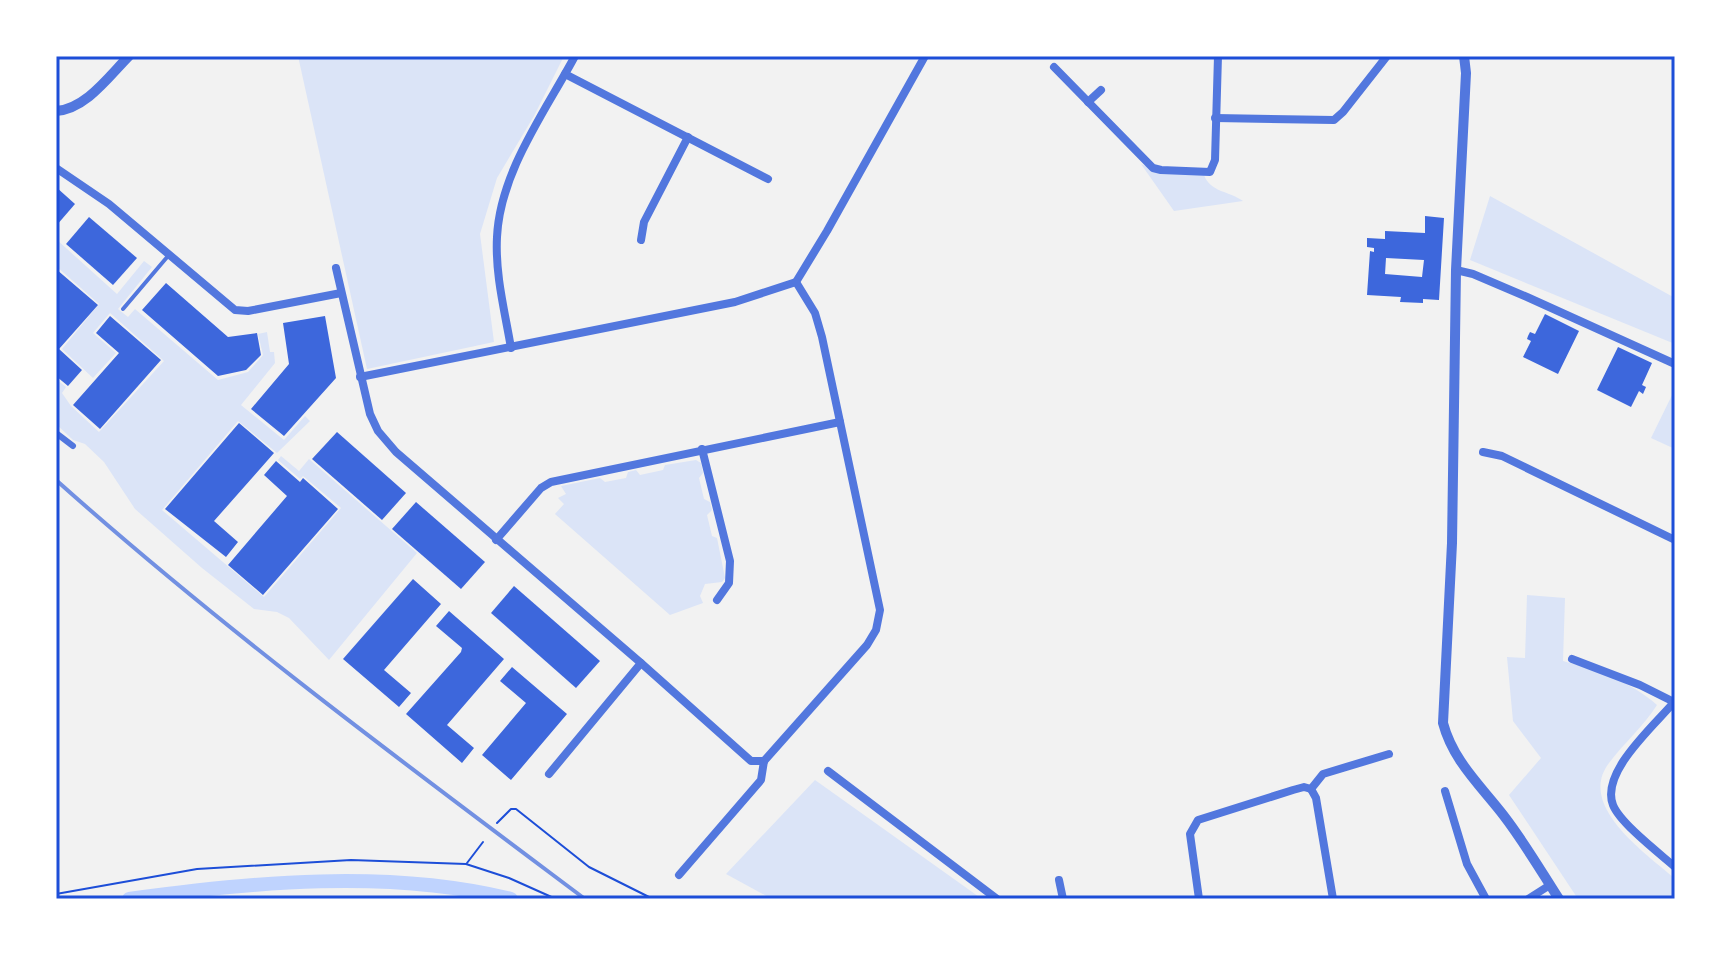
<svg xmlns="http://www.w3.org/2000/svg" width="1731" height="955" font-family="'Roboto Serif',serif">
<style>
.green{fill:#dbe4f7}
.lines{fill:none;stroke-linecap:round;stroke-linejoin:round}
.canal{stroke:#bfd3fe;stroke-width:14}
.building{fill:#3d67dc;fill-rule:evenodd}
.path{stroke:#1d4ed8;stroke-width:2}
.service{stroke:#5277de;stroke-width:4}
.pedestrian{stroke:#5277de;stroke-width:6}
.minor{stroke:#5277de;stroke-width:8}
.tertiary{stroke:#5277de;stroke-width:10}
.rail{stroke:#7290e2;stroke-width:4}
.neatline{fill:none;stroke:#1d4ed8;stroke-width:3}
</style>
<rect width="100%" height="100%" fill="#f2f2f2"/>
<g class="green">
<polygon points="298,56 564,56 534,116 497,178 480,234 494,342 367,369"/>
<path d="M1141 164 1161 173 1204 175C1210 192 1229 191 1243 201L1174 211Z"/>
<polygon points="1490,196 1675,298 1675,344 1470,260"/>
<polygon points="56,239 117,294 144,261 152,267 118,309 128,317 135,309 218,380 248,372 263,355 258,334 267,332 270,352 274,352 275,363 241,405 284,440 305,416 310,421 277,453 238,421 162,510 264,597 341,508 303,476 300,479 278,460 281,456 299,471 309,459 417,553 329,660 289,618 277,612 254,609 202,568 135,509 104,462 85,444 73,440 56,424 56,379 66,387 62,393 71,406 99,432 164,361 110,313 93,333 116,353 93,378 62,349 99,304 56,266"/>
<polygon points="1675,389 1675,449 1651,438"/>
<polygon points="696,460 701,463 703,473 699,478 704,499 710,502 712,510 707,515 712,536 717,538 725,578 722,582 705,584 700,596 703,603 670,615 555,514 564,504 558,498 566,494 561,486 600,478 605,482 626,478 628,472 636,470 640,475 663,470 665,465"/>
<path d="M1527 595 1565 598 1563 661C1596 670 1632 682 1657 705 1643 727 1624 743 1609 763 1576 806 1647 854 1674 878V896L1663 899H1578L1509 795 1541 758 1513 721 1507 657 1525 658Z"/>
<polygon points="815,780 982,899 772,899 726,874"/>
</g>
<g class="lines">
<path class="canal" d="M129 899C252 882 389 869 511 899"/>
</g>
<g class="building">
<polygon points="56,187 75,204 56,226"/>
<path d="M1425 216 1444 218 1439 300 1423 299V303L1400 302 1401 297 1367 295 1370 251 1374 252V248L1367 247V238L1385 239V231L1425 233ZM1386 258 1424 260 1422 277 1385 274Z"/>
<polygon points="89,217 137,258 113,285 66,244"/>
<polygon points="56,269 98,305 59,349 82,370 68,386 56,376"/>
<polygon points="166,283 228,337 257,333 261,355 246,370 218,376 142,310"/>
<polygon points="1545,314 1579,331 1558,374 1523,357 1531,341 1527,339 1528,336 1530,332 1535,334"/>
<polygon points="110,316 161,360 100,429 73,405 119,353 96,333"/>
<polygon points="325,316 336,378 284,436 251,409 289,364 283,323"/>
<polygon points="1618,347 1652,363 1642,385 1646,387 1643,394 1639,391 1631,407 1597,390"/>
<polygon points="239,423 274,453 214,521 238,542 226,557 165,509"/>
<polygon points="337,432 406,493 382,520 312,459"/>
<polygon points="276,461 300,482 303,478 338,509 263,595 228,565 287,496 264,475"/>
<polygon points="416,502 485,562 461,589 392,529"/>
<polygon points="413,579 441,604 384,670 411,693 399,707 343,659"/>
<polygon points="514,586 600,661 576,688 491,613"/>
<polygon points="449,611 504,659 447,725 474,748 462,763 406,714 461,652 462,648 436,626"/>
<polygon points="512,667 567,714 511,780 482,755 526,703 500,681"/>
</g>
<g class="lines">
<g class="path">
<polyline points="497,823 511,809 516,809 589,867 653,899"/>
<polyline points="467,863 483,842"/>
<polyline points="56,894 197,869 351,860 466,864 509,878 556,899"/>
</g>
<polyline class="service" points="123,309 168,256"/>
<polyline class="pedestrian" points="56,433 73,446"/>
<g class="minor">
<polyline points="1054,67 1153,168 1161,170 1210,172 1215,160 1218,56"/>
<polyline points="565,74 768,179"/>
<polyline points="1088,102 1101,90"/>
<polyline points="1215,118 1334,120 1343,112 1387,56"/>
<polyline points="56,168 109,204 235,310 248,311 341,293"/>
<polyline points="641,240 644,222 688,137"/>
<polyline points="336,268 370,414 378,431 396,452 641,663 751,761 764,761"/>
<polyline points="1456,270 1473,274 1527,297 1675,364"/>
<path d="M511 348C505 312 495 275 497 237 500 172 545 112 575 56"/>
<polyline points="360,377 735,302 796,282 827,231 925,56"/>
<polyline points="702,449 730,561 729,583 717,600"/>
<polyline points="1483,452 1502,456 1675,540"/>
<polyline points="496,540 541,488 551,482 840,422"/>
<polyline points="1572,659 1640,685 1674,702"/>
<path d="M1675 701C1655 725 1600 772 1613 805 1620 823 1659 853 1675 867"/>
<polyline points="764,761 867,645 876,630 880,610 822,337 815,313 796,282"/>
<polyline points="828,771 997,899"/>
<polyline points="549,774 641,663"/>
<polyline points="1311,789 1316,798 1333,899"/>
<polyline points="1311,789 1323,774 1389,754"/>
<polyline points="1445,791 1467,864 1486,899"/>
<polyline points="679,875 761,780 764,761"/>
<polyline points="1059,880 1063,899"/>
<polyline points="1199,899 1190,834 1198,820 1293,790 1304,787 1311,789"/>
<polyline points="1528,899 1550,885"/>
</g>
<g class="tertiary">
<path d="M1464 56 1466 73 1456 270 1452 543 1443 723C1453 761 1481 786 1504 816 1524 842 1541 871 1559 899"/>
<path d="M56 111C86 109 109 76 129 56"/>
</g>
<path class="rail" d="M56 480C224 630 405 764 585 899"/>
</g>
<rect width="1731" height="955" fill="none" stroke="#ffffff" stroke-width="116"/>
<rect x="58" y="58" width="1615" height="839" class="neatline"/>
</svg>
